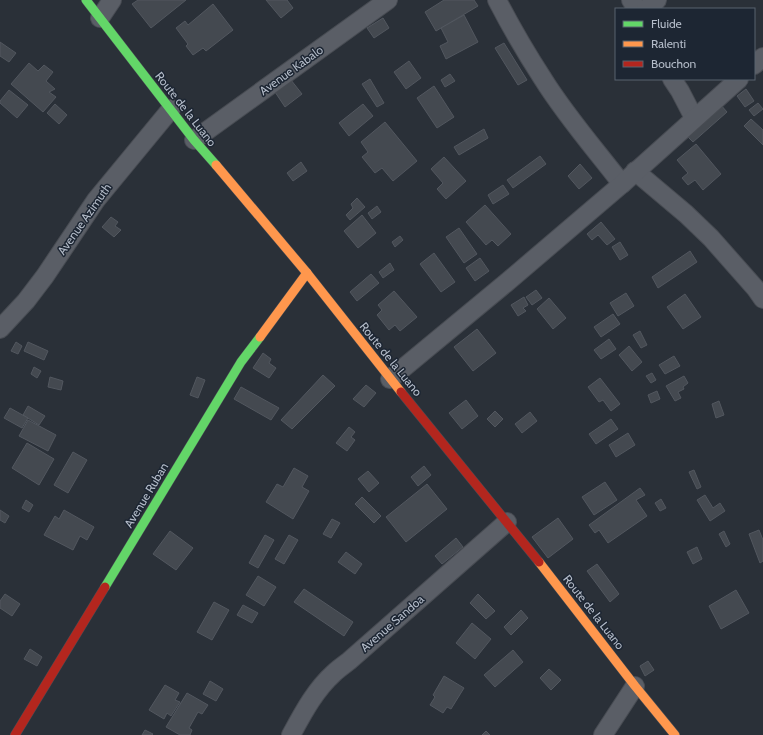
<svg xmlns="http://www.w3.org/2000/svg" width="763" height="735" font-family="Cabin,sans-serif">
<style>
.building{fill:#444950;stroke:#52575f}
.lines{fill:none;stroke-linecap:round;stroke-linejoin:round}
.street-casing{stroke:#484c53;stroke-width:20}
.fast-casing{stroke:#484c53;stroke-width:10}
.slow-casing{stroke:#484c53;stroke-width:10}
.jam-casing{stroke:#484c53;stroke-width:10}
.street{stroke:#5a5e66;stroke-width:18}
.fast{stroke:#63d668;stroke-width:9}
.slow{stroke:#ff974d;stroke-width:9}
.jam{stroke:#b3261e;stroke-width:9}
.labels{text-anchor:middle;dominant-baseline:central;stroke-width:3;stroke-linejoin:round;paint-order:stroke}
.street-label{font-size:12px;fill:#b4bcc9;stroke:#1d2633}
</style>
<rect width="100%" height="100%" fill="#2a3038"/>
<g class="building">
<polygon points="138,0 186,0 151,28 132,4"/>
<polygon points="266,0 287,0 293,8 281,18"/>
<polygon points="444,0 474,0 478,6 436,31 425,12"/>
<polygon points="213,4 233,30 206,51 203,48 193,55 186,46 188,44 176,28 185,21 188,25"/>
<polygon points="464,15 478,42 446,59 440,46 448,42 441,28"/>
<polygon points="383,18 389,28 374,38 367,28"/>
<polygon points="0,42 16,53 9,62 0,56"/>
<polygon points="504,43 527,80 518,85 495,48"/>
<polygon points="409,61 421,78 406,89 394,72"/>
<polygon points="29,63 38,71 44,65 53,72 46,81 55,89 49,92 56,97 43,112 11,84"/>
<polygon points="450,74 455,81 445,87 441,80"/>
<polygon points="370,79 384,103 377,107 362,84"/>
<polygon points="291,80 302,94 285,107 275,92"/>
<polygon points="434,86 454,117 437,128 417,98"/>
<polygon points="746,89 754,101 745,107 737,96"/>
<polygon points="9,90 28,105 17,118 0,103 0,101"/>
<polygon points="758,103 763,109 754,116 749,110"/>
<polygon points="55,104 67,115 59,124 47,113"/>
<polygon points="363,104 373,116 349,136 339,123"/>
<polygon points="720,104 727,112 693,142 685,134"/>
<polygon points="751,119 763,130 763,145 744,126"/>
<polygon points="385,122 417,161 393,181 382,168 375,173 362,157 368,152 361,142"/>
<polygon points="484,129 488,138 459,155 454,147"/>
<polygon points="696,144 721,174 703,190 695,180 688,185 682,178 688,173 677,160"/>
<polygon points="540,156 546,164 513,188 507,180"/>
<polygon points="444,157 466,181 446,199 437,189 443,183 431,169"/>
<polygon points="301,162 307,171 293,181 287,173"/>
<polygon points="580,164 592,178 579,189 568,176"/>
<polygon points="503,185 509,194 493,204 488,195"/>
<polygon points="357,198 365,207 350,220 346,215 353,208 351,204"/>
<polygon points="485,205 511,234 498,246 492,240 486,245 466,222"/>
<polygon points="377,206 381,212 372,219 368,213"/>
<polygon points="362,215 376,233 358,248 344,231"/>
<polygon points="111,217 118,222 115,226 121,230 114,237 102,227"/>
<polygon points="601,222 615,239 607,245 598,235 592,240 587,234"/>
<polygon points="459,228 477,254 464,263 446,237"/>
<polygon points="400,236 403,240 395,247 392,242"/>
<polygon points="620,242 628,255 620,260 612,247"/>
<polygon points="690,251 697,262 658,288 652,277"/>
<polygon points="434,253 455,282 441,292 420,264"/>
<polygon points="480,258 489,271 475,281 466,268"/>
<polygon points="390,263 394,270 383,278 379,272"/>
<polygon points="371,274 379,283 357,301 350,292"/>
<polygon points="536,290 542,298 532,305 526,297"/>
<polygon points="394,291 417,317 400,331 395,325 389,330 377,315 382,310 378,305"/>
<polygon points="626,293 634,306 618,316 610,303"/>
<polygon points="685,294 701,317 683,329 667,307"/>
<polygon points="524,297 528,305 523,308 526,311 518,316 511,305"/>
<polygon points="549,298 566,318 553,329 537,309"/>
<polygon points="613,314 620,324 601,337 594,327"/>
<polygon points="477,329 496,353 473,371 454,347"/>
<polygon points="640,331 647,345 641,348 633,335"/>
<polygon points="609,339 616,349 601,359 594,350"/>
<polygon points="16,342 22,346 18,354 11,351"/>
<polygon points="28,342 48,351 44,360 24,351"/>
<polygon points="629,346 642,362 632,371 619,355"/>
<polygon points="263,353 271,359 269,363 276,368 269,378 253,368"/>
<polygon points="674,356 680,366 665,374 659,365"/>
<polygon points="34,367 41,371 37,378 31,374"/>
<polygon points="652,373 656,380 651,383 646,376"/>
<polygon points="323,375 335,386 292,429 281,420"/>
<polygon points="684,376 688,383 683,387 684,389 678,392 681,398 675,401 666,386"/>
<polygon points="50,377 63,381 61,390 48,387"/>
<polygon points="197,377 205,380 198,398 190,395"/>
<polygon points="600,378 620,404 611,411 603,400 599,402 588,387"/>
<polygon points="366,385 376,393 364,407 353,399"/>
<polygon points="241,387 279,408 271,420 234,399"/>
<polygon points="657,391 660,399 651,403 648,395"/>
<polygon points="466,400 478,416 462,429 449,413"/>
<polygon points="719,401 724,415 716,418 712,404"/>
<polygon points="28,406 45,416 39,425 23,415"/>
<polygon points="10,408 28,418 22,428 4,418"/>
<polygon points="495,411 503,419 495,427 487,419"/>
<polygon points="530,412 537,421 522,433 515,424"/>
<polygon points="611,419 618,429 596,444 589,434"/>
<polygon points="28,420 56,435 48,451 19,436"/>
<polygon points="349,427 355,432 351,437 355,440 347,451 336,443"/>
<polygon points="628,433 635,445 616,457 609,445"/>
<polygon points="27,443 54,459 39,485 12,468"/>
<polygon points="73,452 87,460 68,493 54,485"/>
<polygon points="424,466 431,475 418,486 411,477"/>
<polygon points="294,468 308,476 302,487 309,491 293,519 266,502 277,484 283,487"/>
<polygon points="694,470 701,487 697,489 689,472"/>
<polygon points="368,471 379,483 369,492 358,479"/>
<polygon points="605,482 617,500 594,515 582,497"/>
<polygon points="427,484 447,509 406,542 386,517"/>
<polygon points="640,488 645,495 636,500 647,516 608,543 599,530 595,533 589,525"/>
<polygon points="705,495 713,508 720,503 725,511 710,521 697,500"/>
<polygon points="362,497 381,516 374,523 355,504"/>
<polygon points="661,499 666,508 660,511 655,503"/>
<polygon points="26,500 33,505 29,512 22,508"/>
<polygon points="0,510 9,516 5,523 0,520"/>
<polygon points="64,510 94,527 87,540 80,536 73,550 44,535 55,516 59,519"/>
<polygon points="558,518 573,539 548,558 532,537"/>
<polygon points="332,519 340,523 331,538 323,534"/>
<polygon points="759,530 763,540 763,561 760,563 749,534"/>
<polygon points="170,531 193,548 176,570 153,554"/>
<polygon points="724,531 730,544 726,547 719,534"/>
<polygon points="265,535 274,540 258,568 249,563"/>
<polygon points="289,535 298,540 284,564 275,559"/>
<polygon points="456,538 463,547 442,564 435,556"/>
<polygon points="697,547 702,559 693,564 687,552"/>
<polygon points="346,552 362,564 355,574 338,562"/>
<polygon points="597,564 619,594 610,602 587,571"/>
<polygon points="258,576 276,587 264,606 246,595"/>
<polygon points="304,589 353,622 344,636 294,602"/>
<polygon points="736,590 749,613 721,629 709,606"/>
<polygon points="5,594 20,604 12,616 0,608 0,601"/>
<polygon points="478,594 495,611 486,619 470,603"/>
<polygon points="214,602 229,610 212,640 197,632"/>
<polygon points="243,605 258,613 252,623 237,615"/>
<polygon points="521,610 528,618 511,635 504,627"/>
<polygon points="472,623 491,639 475,659 456,643"/>
<polygon points="30,649 42,657 37,666 24,659"/>
<polygon points="513,650 523,662 495,687 484,675"/>
<polygon points="648,661 654,670 645,676 640,666"/>
<polygon points="549,669 561,680 551,690 540,678"/>
<polygon points="444,676 464,688 451,709 447,707 443,713 430,705 435,697 433,695"/>
<polygon points="210,681 223,689 216,701 203,694"/>
<polygon points="165,685 179,693 175,700 180,702 171,716 167,713 164,719 149,710"/>
<polygon points="187,693 208,705 202,714 198,712 189,728 192,730 190,735 180,735 166,727"/>
<polygon points="145,730 153,734 152,735 142,735"/>
<polygon points="486,731 490,735 482,735"/>
</g>
<g class="lines">
<g class="street-casing">
<g id="street">
<path d="M497 0C511 27 526 53 543 79 566 116 595 149 622 184"/>
<polyline points="631,0 637,9"/>
<polyline points="646,9 657,0"/>
<polyline points="100,18 112,0"/>
<polyline points="754,65 763,57"/>
<polyline points="672,79 680,91 694,118"/>
<polyline points="194,140 388,0"/>
<polyline points="635,171 686,214 711,238 756,289 763,299"/>
<polyline points="0,329 26,301 45,276 96,200 171,109"/>
<polyline points="390,379 506,283 622,184 739,79"/>
<path d="M291 735C303 713 315 690 334 673 338 669 344 665 349 661L507 522"/>
<polyline points="603,735 635,686"/>
</g>
</g>
<g class="fast-casing">
<g id="fast">
<polyline points="86,0 194,140 216,165"/>
<polyline points="105,587 241,362 260,337"/>
</g>
</g>
<g class="slow-casing">
<g id="slow">
<polyline points="216,165 307,273 401,392"/>
<polyline points="260,337 307,273"/>
<polyline points="539,562 635,686 675,735"/>
</g>
</g>
<g class="jam-casing">
<g id="jam">
<polyline points="401,392 539,562"/>
<polyline points="15,735 105,587"/>
</g>
</g>
<use href="#street" class="street"/>
<use href="#fast" class="fast"/>
<use href="#slow" class="slow"/>
<use href="#jam" class="jam"/>
</g>
<g class="labels">
<g class="street-label">
<text transform="translate(291 70) rotate(-36)">Avenue Kabalo</text>
<text transform="translate(186 109) rotate(52)">Route de la Luano</text>
<text transform="translate(84 219) rotate(-55)">Avenue Azimuth</text>
<text transform="translate(391 359) rotate(51)">Route de la Luano</text>
<text transform="translate(146 495) rotate(-59)">Avenue Ruban</text>
<text transform="translate(594 612) rotate(52)">Route de la Luano</text>
<text transform="translate(392 623) rotate(-41)">Avenue Sandoa</text>
</g>
</g>
<rect x="615" y="8" width="140" height="72" fill="#1d2633" stroke="#59626f"/>
<rect x="623" y="21" width="20" height="6" fill="#63d668" stroke="#59626f"/>
<text x="651" y="28" font-size="12" fill="#b4bcc9">Fluide</text>
<rect x="623" y="41" width="20" height="6" fill="#ff974d" stroke="#59626f"/>
<text x="651" y="48" font-size="12" fill="#b4bcc9">Ralenti</text>
<rect x="623" y="61" width="20" height="6" fill="#b3261e" stroke="#59626f"/>
<text x="651" y="68" font-size="12" fill="#b4bcc9">Bouchon</text>
</svg>
